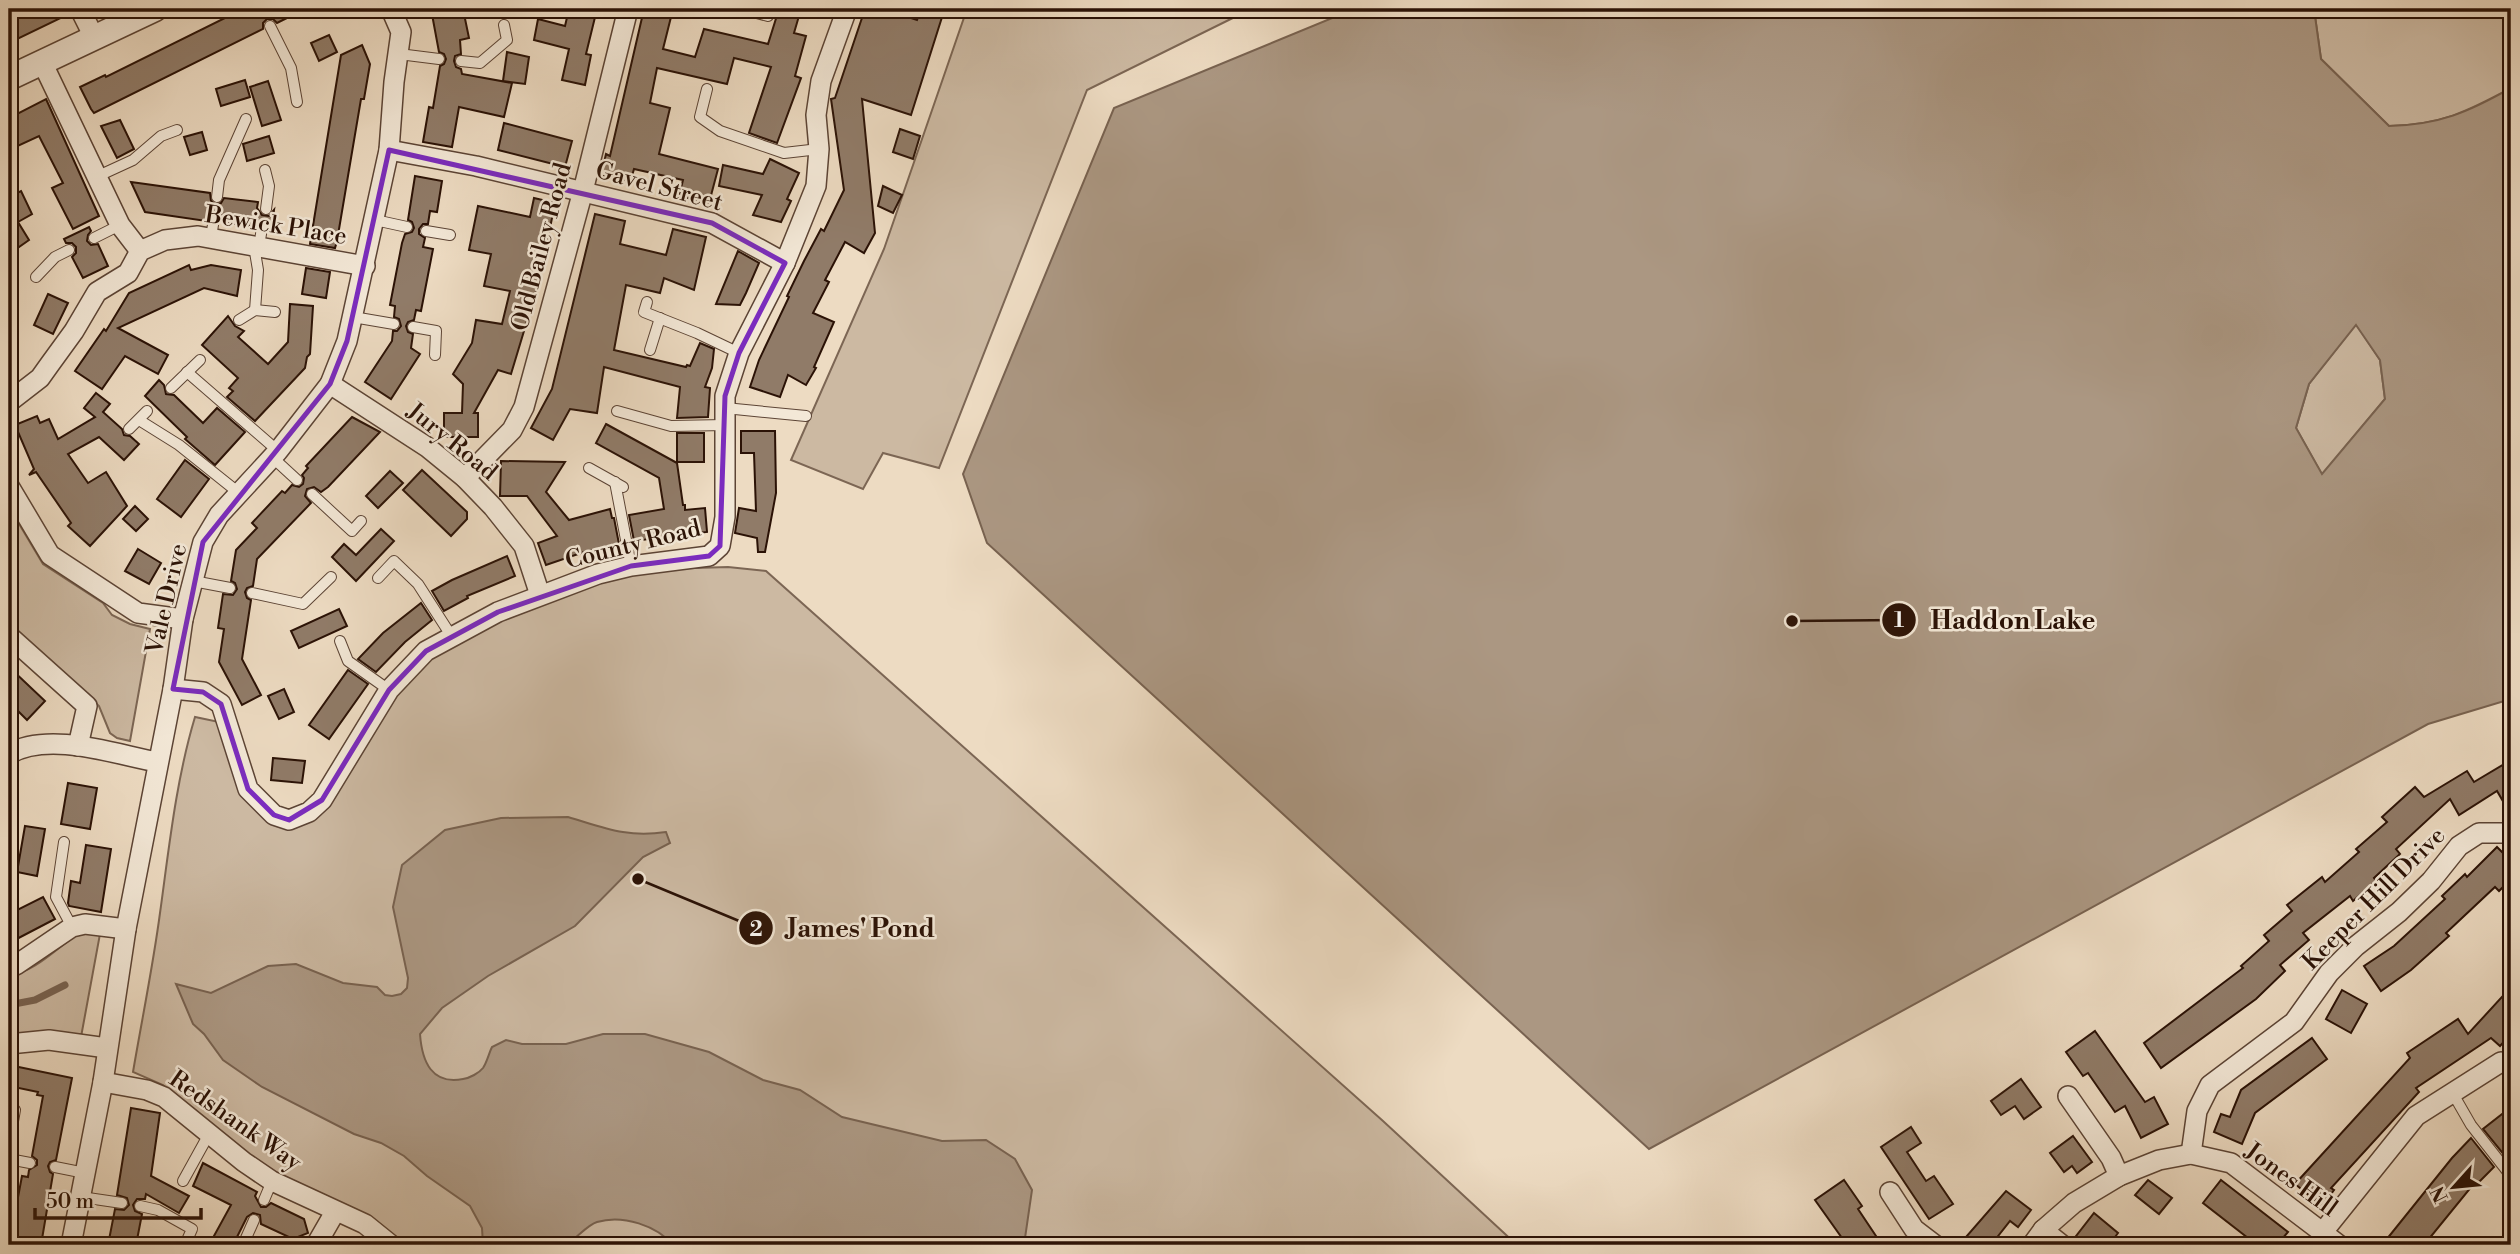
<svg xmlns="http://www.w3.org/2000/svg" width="2520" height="1254" font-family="'Libre Bodoni',serif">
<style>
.green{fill:#ccb9a2;stroke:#7c6654;stroke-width:2}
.water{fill:#ab9782;stroke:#786250;stroke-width:2;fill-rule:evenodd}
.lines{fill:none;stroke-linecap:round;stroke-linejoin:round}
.stream{stroke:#786250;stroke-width:7}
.building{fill:#907b68;stroke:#2b1206;stroke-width:2}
.service-casing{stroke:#5c4435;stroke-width:12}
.minor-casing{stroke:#5c4435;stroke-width:22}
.tertiary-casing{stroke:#5c4435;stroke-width:27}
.service{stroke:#f3e8d7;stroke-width:10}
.minor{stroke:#f3e8d7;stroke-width:19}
.tertiary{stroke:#f3e8d7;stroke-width:24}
.marked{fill:none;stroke:#7b2cbf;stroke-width:5;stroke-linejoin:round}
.labels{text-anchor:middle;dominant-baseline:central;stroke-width:5;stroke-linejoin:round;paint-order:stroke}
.street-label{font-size:24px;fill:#2b1206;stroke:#f3e8d7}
.leader{fill:none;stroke:#2b1206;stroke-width:2.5}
.callout-dot{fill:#2b1206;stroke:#f3e8d7;stroke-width:2.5}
.mark-label{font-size:21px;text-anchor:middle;font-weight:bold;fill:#fff}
.callout-label{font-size:26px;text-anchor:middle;font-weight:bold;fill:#2b1206;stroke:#f3e8d7;stroke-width:5;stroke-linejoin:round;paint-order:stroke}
</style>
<rect width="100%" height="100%" fill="#eddbc2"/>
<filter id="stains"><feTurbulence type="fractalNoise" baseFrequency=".00286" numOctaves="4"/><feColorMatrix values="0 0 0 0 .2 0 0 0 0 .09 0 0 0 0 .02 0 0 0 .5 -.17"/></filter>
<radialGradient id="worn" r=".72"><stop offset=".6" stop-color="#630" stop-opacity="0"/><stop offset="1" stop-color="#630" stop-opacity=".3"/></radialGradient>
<g class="green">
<polygon points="967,9 1251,9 1087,90 939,468 883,453 863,489 791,460 884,249"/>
<path d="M2314 9H2511V88C2467 112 2440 125 2389 126L2321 59Z"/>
<polygon points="2356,324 2380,360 2385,399 2322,475 2296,428 2309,384"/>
<polygon points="9,507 43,564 103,603 112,615 130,624 150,629 130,741 117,738 110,733 99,706 9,625"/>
<path d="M728 567 766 571 1383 1121 1517 1245H401L374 1221 250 1160 163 1085 133 1072C142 1019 153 966 160 913 169 848 176 780 195 717L224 723 245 791 301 820 392 693 430 656 526 608 613 579 662 569Z"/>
<path d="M81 932 100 934 81 1037 9 1035V976C37 971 57 947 81 932Z"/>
</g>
<g class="water">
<path d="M1354 9H2314L2321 59 2389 126C2439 125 2469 112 2511 88V699L2428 724 1649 1149 987 543 963 474 1114 108ZM2356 325 2380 360 2385 399 2322 474 2296 428 2309 384Z"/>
<path d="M568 817C605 828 627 838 666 832L670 843 643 857 575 926 488 976 442 1008 420 1034C422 1062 432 1085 463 1079 470 1078 479 1073 483 1068 487 1062 489 1053 492 1047L506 1040 522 1044H566L603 1034H645L709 1052 763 1080 800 1090 842 1117 942 1141 986 1140 1015 1159 1032 1190 1024 1245H673C657 1226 623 1214 597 1222 590 1224 581 1233 575 1238L576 1245H483L482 1228 470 1206 427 1176 404 1156 381 1143 354 1134 262 1087 223 1060 204 1034 193 1024 176 984 211 993 268 966 296 964 343 983 377 987 385 995 392 996 401 994 407 988 408 978 393 907 402 865 445 830 501 818Z"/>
</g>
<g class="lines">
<polyline class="stream" points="9,1005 35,1000 65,985"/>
</g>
<g class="building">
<polygon points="30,9 68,9 69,14 9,43 9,19"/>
<polygon points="243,9 305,9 277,23 273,19 267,19 263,23 263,29 94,113 91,109 80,87 105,75 106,77"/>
<polygon points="431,9 463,9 469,38 460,40 461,54 455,56 454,61 456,67 461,69 462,74 512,83 504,117 459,107 452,147 423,142 429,107 433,108 440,66 444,64 446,59 444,54 439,52"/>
<polygon points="569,9 597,9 586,54 591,55 585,85 562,80 569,49 534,40 538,19 565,26"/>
<polygon points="644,9 673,9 663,49 695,57 704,29 768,44 779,9 801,9 794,33 806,36 795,76 801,78 777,143 749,133 771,67 734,58 727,84 657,68 650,103 670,108 659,154 718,169 709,203 679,196 683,180 634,169 630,183 601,175 606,154 610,156"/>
<polygon points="865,9 884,9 917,20 921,9 943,14 911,115 862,99 875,233 864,253 845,242 825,280 829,282 813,313 834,322 814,367 816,368 806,385 788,375 780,397 750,387 759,360 789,297 787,296 804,261 821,229 824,231 844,190 831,99 835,98"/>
<polygon points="329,35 337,52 319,61 311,43"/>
<polygon points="362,45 370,64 364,99 361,99 337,241 335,248 310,244 341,55"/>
<polygon points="507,52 529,57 525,84 503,81"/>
<polygon points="245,80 250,97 221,106 216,89"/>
<polygon points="268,81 281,120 262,126 250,87"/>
<polygon points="46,99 99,216 73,229 52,188 63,183 39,136 9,150 9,118"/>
<polygon points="120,120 134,149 117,158 101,126"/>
<polygon points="504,123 572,141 565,167 498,150"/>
<polygon points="900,129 920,136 913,159 893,152"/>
<polygon points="202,132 207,150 190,155 184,137"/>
<polygon points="269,136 274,153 247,161 243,144"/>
<polygon points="770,159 799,173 787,199 791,201 781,222 753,215 762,195 719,186 723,165 763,174"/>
<polygon points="415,176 442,181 437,212 430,211 428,224 423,224 419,229 419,234 425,238 423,247 433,249 421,311 416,310 414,320 408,322 406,326 408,332 413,334 411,348 420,354 391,399 365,382 392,341 393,331 397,331 401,326 399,319 394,317 395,306 390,305 402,243 405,234 412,232 414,228 412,222 408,220"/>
<polygon points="131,182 210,193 211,201 215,204 221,203 224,198 258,202 257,208 262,215 269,216 274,210 271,230 267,223 263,221 257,223 255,227 221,222 221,215 214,211 209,213 206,221 145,212"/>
<polygon points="883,186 902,195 893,213 878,206"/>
<polygon points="21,191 32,214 18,222 29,240 9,254 9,197"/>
<polygon points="534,198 555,203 540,278 511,374 498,370 474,413 478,413 478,437 444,437 444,413 462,413 463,384 453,374 472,343 476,320 502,324 510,291 484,286 491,254 469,250 478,206 530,217"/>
<polygon points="595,214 625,221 620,244 666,255 673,229 706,237 694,290 664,278 660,293 626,285 614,350 686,367 687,365 690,366 700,343 714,349 712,368 705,387 710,388 708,417 677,418 680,387 604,367 597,413 570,409 553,440 531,428 552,389"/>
<polygon points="89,227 91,231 88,235 87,241 91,245 98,244 108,266 83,278 72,257 76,253 76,247 72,243 66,243 64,239"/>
<polygon points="738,251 759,263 746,293 740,305 716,304"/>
<polygon points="189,265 191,270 211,265 241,270 237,296 204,288 118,328 168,355 158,374 125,356 102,389 75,371 104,329 106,331 129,293"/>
<polygon points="306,268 330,272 326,298 302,294"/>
<polygon points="48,294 68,303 53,334 34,325"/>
<polygon points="290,304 313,306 310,354 307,357 305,368 255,421 227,397 233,391 229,388 238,378 202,345 228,316 235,326 244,331 238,337 268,364 288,342"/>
<polygon points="159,380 164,385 166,394 174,395 203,423 217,408 245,432 215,465 185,439 187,437 145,396"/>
<polygon points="96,393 110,404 103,412 122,429 124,435 130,436 139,444 124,460 99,437 68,454 88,483 106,472 127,506 90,546 68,526 71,523 36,472 29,475 34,469 15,425 37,416 40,423 49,419 58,439 95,417 84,408"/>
<polygon points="352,417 380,432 328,487 321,492 314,487 307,489 305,496 311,503 257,559 253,586 247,588 245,592 247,598 251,600 242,659 261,695 242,705 219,662 224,629 218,628 223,594 233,595 237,589 235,583 231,581 236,550 257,528 252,523 282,491 285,493 292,485 299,487 303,484 304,478 302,475 308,468 306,466"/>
<polygon points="606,424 677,463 683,505 685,505 685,510 705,508 707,532 634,541 629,515 664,509 659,478 596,443"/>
<polygon points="741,431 775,431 776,493 765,552 758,552 757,538 735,533 739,508 756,511 754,453 741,453"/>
<rect x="677" y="433" width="27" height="29"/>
<polygon points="185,460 209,479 181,517 157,499"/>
<polygon points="501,461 565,462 546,492 569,520 610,509 612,518 614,518 619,544 584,552 546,565 538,543 557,536 527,496 500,496"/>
<polygon points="422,470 467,512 467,519 451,536 403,490"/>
<polygon points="390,471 403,483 378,508 366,496"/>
<polygon points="135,506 148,519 136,531 123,519"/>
<polygon points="381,529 394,541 356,581 332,557 344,544 356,555"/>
<polygon points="138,549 161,563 149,584 125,571"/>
<polygon points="507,556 515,576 467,596 468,598 444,611 432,591 452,580"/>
<polygon points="421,603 432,620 405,642 376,672 358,659 383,633"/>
<polygon points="339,609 347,626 299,648 291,631"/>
<polygon points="9,667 45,701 27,720 9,702"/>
<polygon points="348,670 368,684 329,739 309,725"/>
<polygon points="284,689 294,712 279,719 268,696"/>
<polygon points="273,758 305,761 302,783 271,780"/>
<polygon points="2511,760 2511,815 2497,791 2459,815 2450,799 2396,849 2400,854 2374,878 2376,881 2353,901 2350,896 2303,933 2309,940 2280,965 2285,971 2256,999 2161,1068 2144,1043 2243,968 2241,966 2269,941 2264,935 2292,911 2287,905 2322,877 2325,882 2359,852 2356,849 2387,822 2382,817 2415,787 2424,797 2467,771 2474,782"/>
<polygon points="68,783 97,788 90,829 61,824"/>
<polygon points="25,826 45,829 37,876 17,872"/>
<polygon points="86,845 111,849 101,912 69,906 68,903 71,881 80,883"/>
<polygon points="2497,847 2511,861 2511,879 2499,891 2495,887 2446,933 2449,936 2411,970 2381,991 2364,966 2394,946 2445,899 2442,896 2465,874 2467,877"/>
<polygon points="43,897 55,919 9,943 9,914"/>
<polygon points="2511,987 2511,1034 2500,1046 2491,1038 2416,1088 2419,1092 2331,1188 2334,1190 2322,1206 2295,1184 2410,1058 2407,1053 2458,1019 2468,1034"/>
<polygon points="2342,990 2367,1004 2351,1033 2326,1019"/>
<polygon points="2095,1031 2145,1102 2154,1097 2168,1124 2141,1138 2125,1106 2115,1112 2088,1073 2083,1076 2066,1052"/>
<polygon points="2312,1038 2327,1059 2255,1113 2242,1144 2214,1132 2221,1114 2230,1117 2241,1090"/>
<polygon points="9,1065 72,1078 56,1160 50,1162 48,1166 50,1172 53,1174 41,1245 9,1245 22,1176 28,1177 29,1170 37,1165 37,1160 32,1156 43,1096 37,1095 38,1092 9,1086"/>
<polygon points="2021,1079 2041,1107 2024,1119 2015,1106 2001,1115 1991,1101"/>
<polygon points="2511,1107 2511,1149 2505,1156 2483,1129"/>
<polygon points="131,1108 160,1113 151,1176 189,1196 179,1213 146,1194 145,1199 137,1199 133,1205 135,1211 142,1214 136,1245 108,1245 115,1209 124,1210 129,1205 127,1198 117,1195"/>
<polygon points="1911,1127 1921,1143 1907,1152 1926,1181 1934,1176 1953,1204 1929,1219 1881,1147"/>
<polygon points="2073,1136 2092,1162 2077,1173 2072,1166 2064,1172 2050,1153"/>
<polygon points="2471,1138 2494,1167 2478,1183 2476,1181 2424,1245 2382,1245 2452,1158"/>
<polygon points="203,1163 257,1192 255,1196 261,1207 266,1207 271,1203 304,1219 308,1233 293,1239 261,1224 260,1215 253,1213 247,1217 233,1245 209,1245 231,1205 193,1186"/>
<polygon points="1844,1180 1862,1206 1858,1209 1882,1245 1847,1245 1815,1200"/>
<polygon points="2148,1180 2172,1198 2159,1214 2135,1195"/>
<polygon points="2221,1180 2288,1232 2277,1245 2257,1245 2203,1203"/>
<polygon points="2006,1191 2031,1210 2018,1227 2010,1221 1991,1245 1959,1245"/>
<polygon points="2094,1213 2118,1233 2109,1245 2074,1245 2073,1240"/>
</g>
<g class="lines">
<g class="service-casing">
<g id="service">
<polyline points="722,9 746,10 768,16"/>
<polyline points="270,26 291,68 297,102"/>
<polyline points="399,54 439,59"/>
<polyline points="461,61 480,63 507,40 504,25"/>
<polyline points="707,89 700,117 720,131 784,153 819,149"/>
<polyline points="265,170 269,186 266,209"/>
<polyline points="96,177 133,160 161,136 177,130"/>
<polyline points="217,197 219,180 246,119"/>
<polyline points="375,220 407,227"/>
<polyline points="426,231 450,235"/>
<polyline points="94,238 120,225"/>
<polyline points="211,238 214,218"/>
<polyline points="254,246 258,270 255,310"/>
<polyline points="259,246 262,228"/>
<polyline points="36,277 55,257 69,250"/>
<polyline points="647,302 644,312 697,333 739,353"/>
<polyline points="353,317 394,324"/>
<polyline points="239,320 255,310 275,312"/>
<polyline points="413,327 436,331 435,355"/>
<polyline points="650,350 660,318"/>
<polyline points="187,372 278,451"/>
<polyline points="171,388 200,360"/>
<polyline points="725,408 806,416"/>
<polyline points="617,411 671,426 725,425"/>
<polyline points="139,420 179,445 239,493"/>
<polyline points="129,429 147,411"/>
<polyline points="272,457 297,480"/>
<polyline points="589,468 623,487"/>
<polyline points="615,482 631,566"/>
<polyline points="312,494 352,531 361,521"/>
<polyline points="378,578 394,561 418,584 452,637"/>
<polyline points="193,581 230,588"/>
<polyline points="252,593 303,604 331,577"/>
<polyline points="340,641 348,661 389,690"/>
<polyline points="64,842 56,897 72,927"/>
<polyline points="2452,1092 2471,1125 2511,1176"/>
<polyline points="9,1144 15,1110"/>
<polyline points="9,1159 30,1163"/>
<polyline points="55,1167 85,1173"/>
<polyline points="183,1181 209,1134"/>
<polyline points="81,1197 122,1203"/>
<polyline points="264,1200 272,1181"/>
<polyline points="140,1206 158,1210 192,1229 185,1245"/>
<polyline points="243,1245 254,1220"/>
</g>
</g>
<g class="minor-casing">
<g id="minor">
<polyline points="80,9 94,37"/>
<polyline points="42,62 120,225 140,251"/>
<polyline points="389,150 476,166 712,223 785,263"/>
<polyline points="330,384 427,447 465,478 493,507 524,546 540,595"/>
<polyline points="9,402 40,378 50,364 74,331 97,292 128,273 140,251 165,240 198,236 365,266"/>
<polyline points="465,478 512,430 524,407 583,191 628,9"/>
<polyline points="9,486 50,555 138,613 183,619"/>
<polyline points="9,636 87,706 78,746"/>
<polyline points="173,689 203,692 221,704 248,789 274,815 289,820 309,812 322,800 389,690 426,651 498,612 598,574 631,566 709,556 720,546 725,517 725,396 739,353 785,263 816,186 819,149 816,115 821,81 847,9"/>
<path d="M9 754C49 731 114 754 157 762"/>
<polyline points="9,965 16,965 72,927 85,924 126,929"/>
<polyline points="9,1044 49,1040 107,1048"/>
<polyline points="103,1082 147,1090 164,1097 244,1162 272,1181 365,1224 391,1245"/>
<polyline points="2068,1096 2111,1158 2119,1176"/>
<polyline points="2191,1154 2197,1111 2210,1085 2294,1022 2329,973 2356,946 2399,912 2431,881 2459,846 2479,833 2511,833"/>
<polyline points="1890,1192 1914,1229 1935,1245"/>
<polyline points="2043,1230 2062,1245"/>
<polyline points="2322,1233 2416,1116 2501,1062"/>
<polyline points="71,1245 103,1082 126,929 173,689 183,619 203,542 219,515 278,451 330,384 347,341 389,150 394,82 401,32 391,9"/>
<polyline points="316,1245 335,1212"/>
<polyline points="2032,1245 2043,1230 2074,1203 2119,1176 2159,1160 2191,1154 2231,1163 2339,1245"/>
</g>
</g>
<g class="tertiary-casing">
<polyline id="tertiary" points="9,78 155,9"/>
</g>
<use href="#service" class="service"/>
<use href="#minor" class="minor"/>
<use href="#tertiary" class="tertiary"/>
</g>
<path class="marked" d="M389 150 712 223 785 263 739 353 725 396 720 546 709 556 631 566 498 612 426 651 389 690 322 800 289 820 274 815 248 789 221 704 203 692 173 689 203 542 330 384 347 341Z"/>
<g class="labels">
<g class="street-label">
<text transform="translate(659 187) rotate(15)">Gavel Street</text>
<text transform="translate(276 226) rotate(9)">Bewick Place</text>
<text transform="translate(542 247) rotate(-75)">Old Bailey Road</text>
<text transform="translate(452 442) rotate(39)">Jury Road</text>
<text transform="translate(633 545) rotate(-14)">County Road</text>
<text transform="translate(167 599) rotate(-77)">Vale Drive</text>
<text transform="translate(2374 899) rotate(-45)">Keeper Hill Drive</text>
<text transform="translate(235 1121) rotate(35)">Redshank Way</text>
<text transform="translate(2291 1180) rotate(36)">Jones Hill</text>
</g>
</g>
<path class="leader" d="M1792 621L1899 620M638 879L756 928"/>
<g class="callout-dot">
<circle cx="1792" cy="621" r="7"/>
<circle cx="638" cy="879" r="7"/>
<circle cx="1899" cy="620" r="18"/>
<circle cx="756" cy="928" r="18"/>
</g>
<g class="mark-label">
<text x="1899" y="627">1</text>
<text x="756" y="936">2</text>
</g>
<g class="callout-label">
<text x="2013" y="629">Haddon Lake</text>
<text x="861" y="937">James' Pond</text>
</g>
<rect width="2520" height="1254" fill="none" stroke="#eddbc2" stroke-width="35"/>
<rect x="10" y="10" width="2499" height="1233" fill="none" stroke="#2b1206" stroke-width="3.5"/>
<rect x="18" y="18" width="2485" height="1219" fill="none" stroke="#2b1206" stroke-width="2"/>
<g transform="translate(2454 1187) rotate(243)" stroke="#f3e8d7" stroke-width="5" paint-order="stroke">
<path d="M0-5L12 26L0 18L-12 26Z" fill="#2b1206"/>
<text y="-10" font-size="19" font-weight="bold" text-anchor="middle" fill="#2b1206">N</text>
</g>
<path d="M35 1208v10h166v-10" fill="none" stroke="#2b1206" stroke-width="3.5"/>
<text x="46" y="1208" font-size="21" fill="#2b1206" stroke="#f3e8d7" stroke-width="5" paint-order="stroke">50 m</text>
<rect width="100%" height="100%" filter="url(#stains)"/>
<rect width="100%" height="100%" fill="url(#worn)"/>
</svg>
